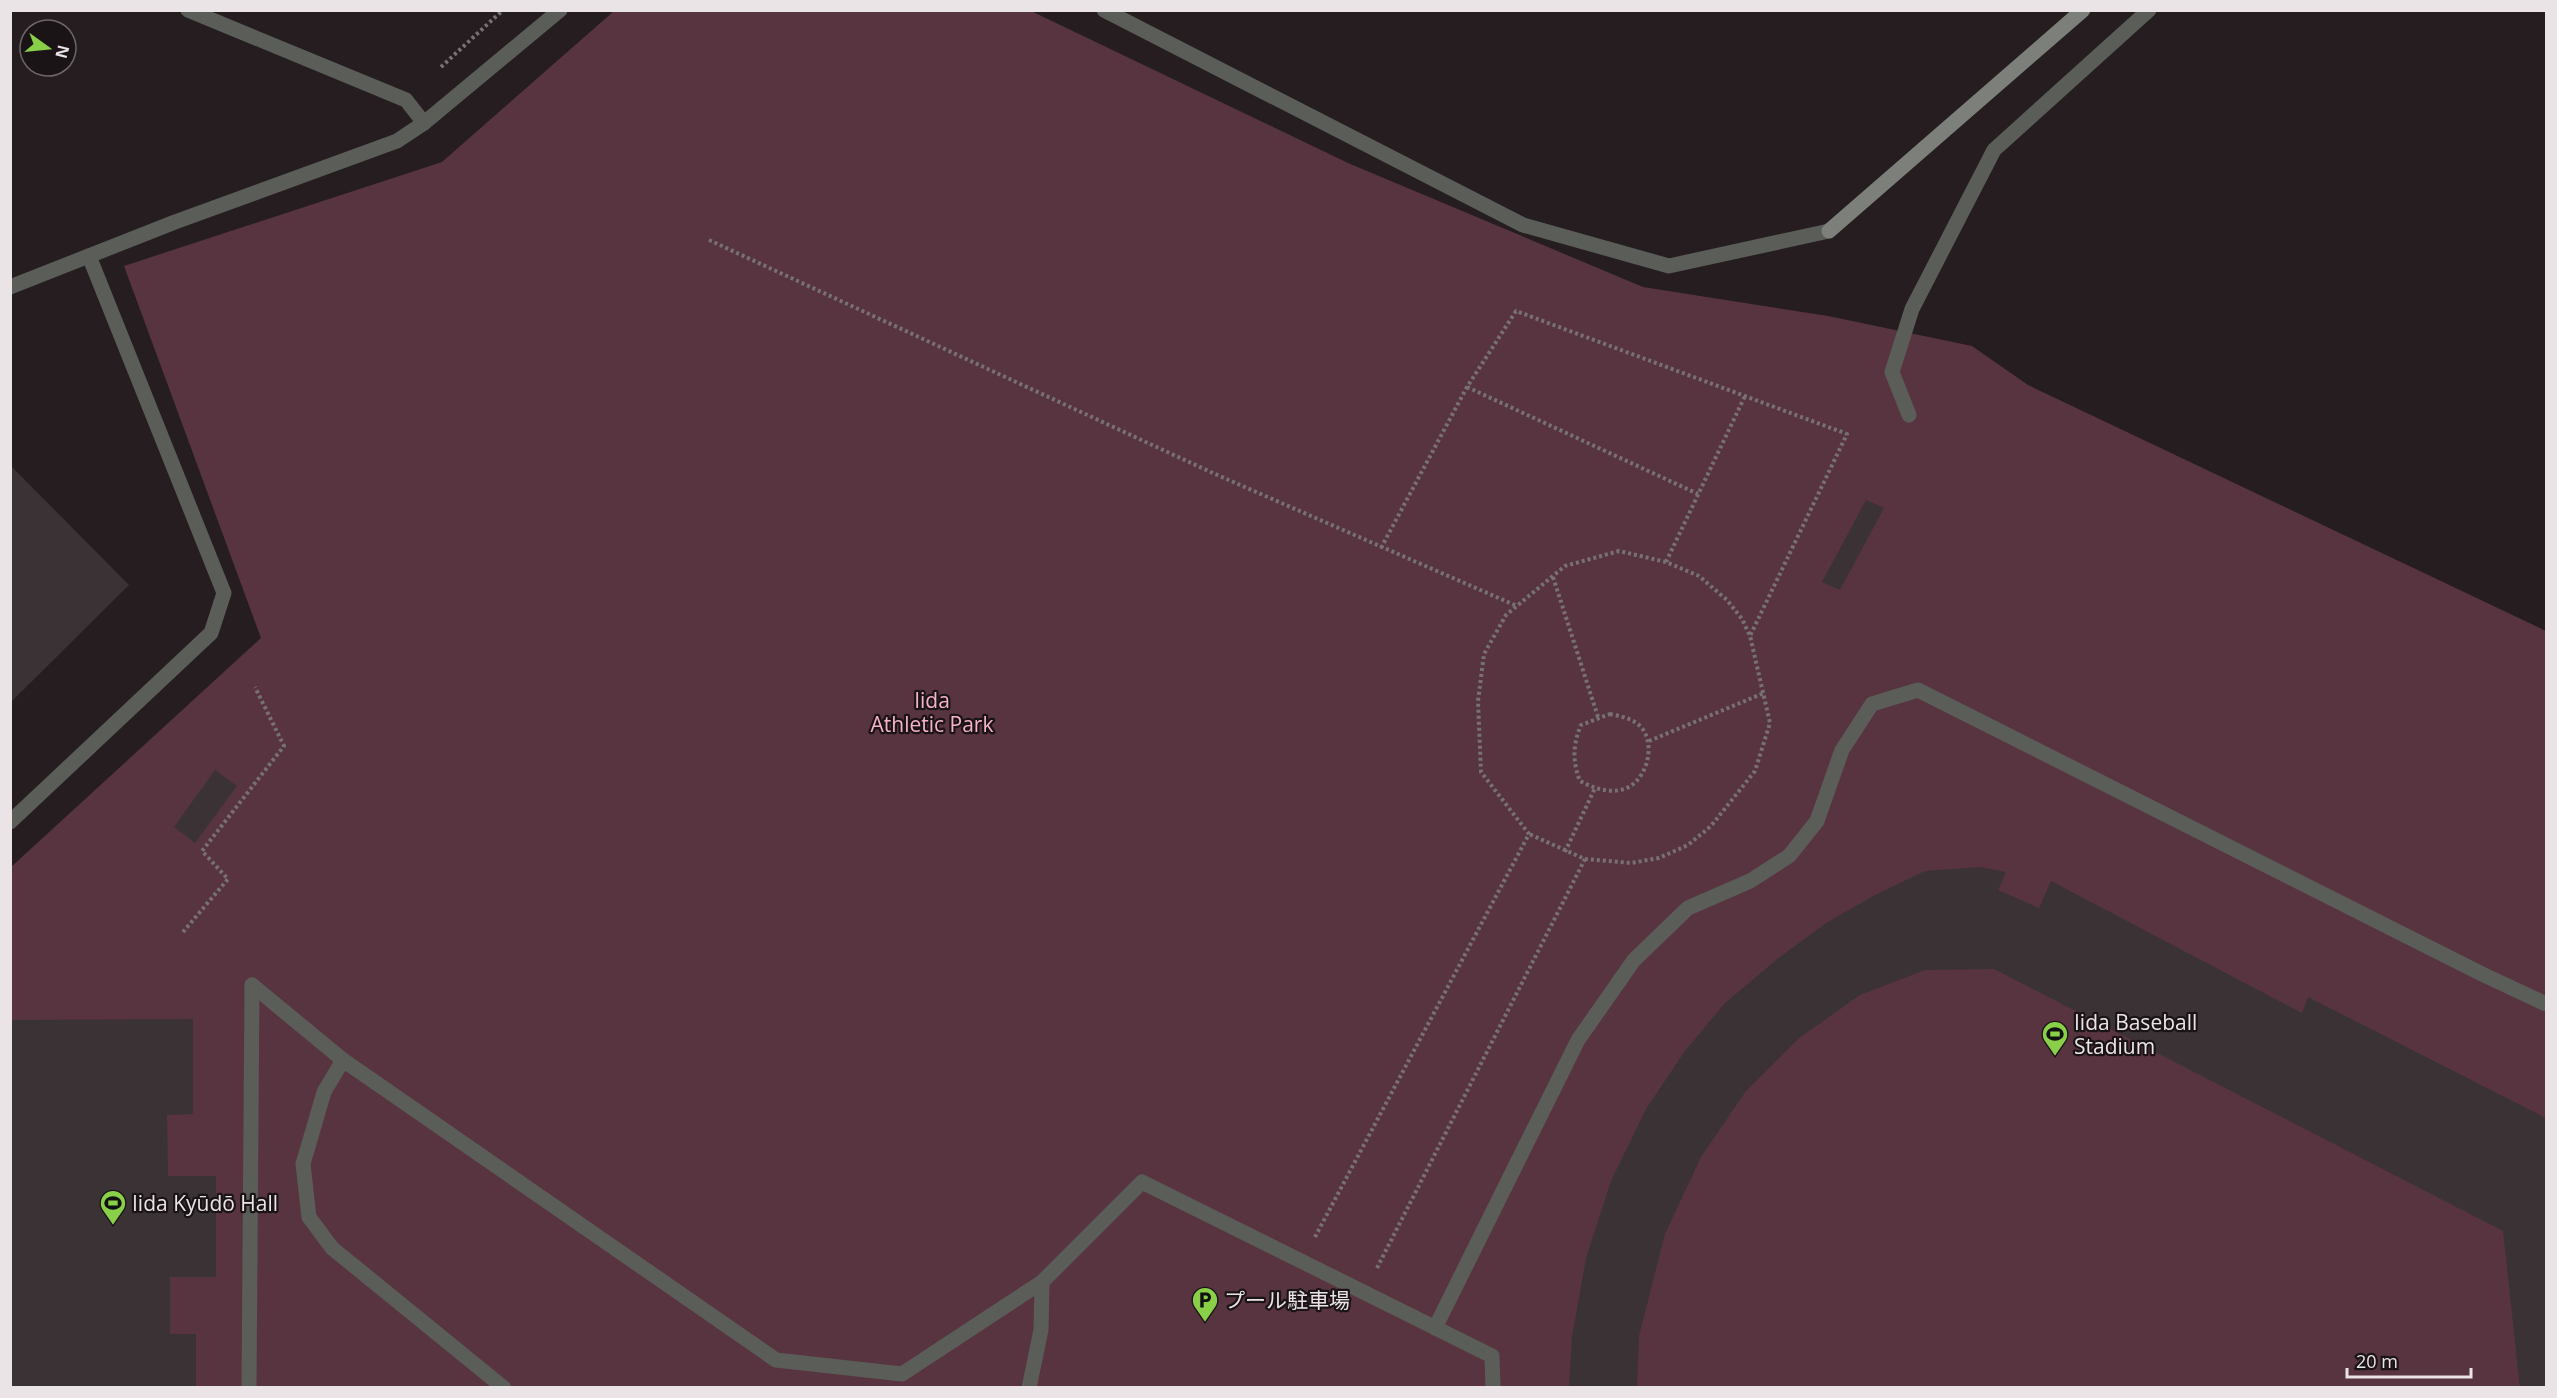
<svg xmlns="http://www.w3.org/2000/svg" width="2557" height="1398" font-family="'Open Sans','Noto Sans JP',sans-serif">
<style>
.green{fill:#583440}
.building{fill:#3b3235}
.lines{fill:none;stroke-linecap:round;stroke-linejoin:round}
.path{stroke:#787173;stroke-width:4;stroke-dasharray:3 3;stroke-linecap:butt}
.lane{stroke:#5b5d59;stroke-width:15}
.street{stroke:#5b5d59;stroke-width:15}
.secondary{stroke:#7c7f7a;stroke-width:15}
.labels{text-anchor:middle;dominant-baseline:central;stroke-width:4.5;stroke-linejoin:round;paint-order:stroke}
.park-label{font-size:21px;fill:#f7b2c9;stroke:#1b1416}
.poi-label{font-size:21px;fill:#eae4e6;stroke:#1b1416;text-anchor:start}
</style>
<rect width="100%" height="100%" fill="#251d1f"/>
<polygon class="green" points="614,11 1031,11 1348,163 1643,287 1828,316 1972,346 2028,385 2546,631 2546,1387 11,1388 11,867 261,638 124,266 442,162"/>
<g class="building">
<polygon points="10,465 129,585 10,703"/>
<polygon points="1866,500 1884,508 1840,590 1822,582"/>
<polygon points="215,770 237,786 195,843 174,827"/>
<polygon points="1980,867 2006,872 1998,890 2039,908 2051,881 2302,1013 2308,997 2546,1118 2546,1388 2520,1388 2503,1231 1994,969 1925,970 1860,995 1799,1038 1746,1091 1701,1157 1665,1234 1639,1336 1637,1388 1569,1388 1572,1337 1586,1258 1611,1181 1646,1109 1685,1051 1725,1003 1776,960 1826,923 1875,895 1925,871"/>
<polygon points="193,1019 193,1114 167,1115 168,1176 216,1176 216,1277 170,1277 170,1334 196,1334 196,1388 10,1388 10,1020"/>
</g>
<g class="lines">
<g class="path">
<polyline points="441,67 503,10"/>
<polyline points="709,240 1215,474 1517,606"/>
<polyline points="1467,387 1698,494"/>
<polyline points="1381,548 1467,387 1516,311 1847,434 1750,636"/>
<polyline points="1666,562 1745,396"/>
<polyline points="1553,577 1598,717"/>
<path d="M1610 714C1619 716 1632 718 1640 726 1658 744 1646 786 1620 790 1606 793 1592 787 1580 781 1572 761 1573 744 1581 725Z"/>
<polyline points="1649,741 1764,693"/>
<polyline points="1565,852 1595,788"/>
<polyline points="183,932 228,879 202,851 284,746 255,687"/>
<polyline points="1315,1237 1529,834 1481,772 1478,701 1484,654 1506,615 1565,566 1619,551 1666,562 1699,576 1727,600 1742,619 1750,636 1770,723 1755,771 1711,826 1688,845 1659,858 1631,863 1585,859 1529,834"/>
<polyline points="1377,1268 1585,859"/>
</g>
<g class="lane">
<polyline points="1909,415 1892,372 1912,309 1994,150 2149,10"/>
<polyline points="252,985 343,1060 776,1360 902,1374 1042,1282 1142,1182 1492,1356 1493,1388"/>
<polyline points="343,1060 324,1092 303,1164 309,1217 332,1248 504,1388"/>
<polyline points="1435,1328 1578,1040 1634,960 1688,908 1750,881 1789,856 1817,821 1842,750 1872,704 1918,690 2482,974 2546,1004"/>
<polyline points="249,1388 252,985"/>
<polyline points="1029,1388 1041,1330 1042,1282"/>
</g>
<g class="street">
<polyline points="188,10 406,100 424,123"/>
<polyline points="1104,10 1523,225 1669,266 1829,231"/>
<polyline points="10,287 175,222 397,141 424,123 560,10"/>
<polyline points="10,822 211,633 224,593 89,256"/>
</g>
<polyline class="secondary" points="1829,231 2083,10"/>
</g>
<defs>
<g id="stadium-pin" transform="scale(1.35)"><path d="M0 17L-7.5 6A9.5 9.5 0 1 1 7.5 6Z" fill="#89cf48" stroke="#1b1416"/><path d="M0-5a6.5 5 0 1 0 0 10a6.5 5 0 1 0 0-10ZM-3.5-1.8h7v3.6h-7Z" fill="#111"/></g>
<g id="parking-pin" transform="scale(1.35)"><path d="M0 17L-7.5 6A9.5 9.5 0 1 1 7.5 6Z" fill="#89cf48" stroke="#1b1416"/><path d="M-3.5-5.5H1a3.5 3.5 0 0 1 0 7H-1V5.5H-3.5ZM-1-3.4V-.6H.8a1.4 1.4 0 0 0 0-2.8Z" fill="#111"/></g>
</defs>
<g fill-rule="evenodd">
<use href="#stadium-pin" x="2055" y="1034"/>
<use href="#stadium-pin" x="113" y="1203"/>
<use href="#parking-pin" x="1205" y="1300"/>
</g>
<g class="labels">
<g class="park-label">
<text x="932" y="700">Iida<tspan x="932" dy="24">Athletic Park</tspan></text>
</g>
<g class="poi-label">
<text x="2074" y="1022">Iida Baseball<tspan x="2074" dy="24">Stadium</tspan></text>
<text x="132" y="1203">Iida Kyūdō Hall</text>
<text x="1224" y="1300">プール駐車場</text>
</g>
</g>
<rect width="2557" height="1398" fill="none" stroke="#eae4e6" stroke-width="24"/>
<g transform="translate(48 48) rotate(105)"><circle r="28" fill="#1b1416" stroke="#6e6769" stroke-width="1.5"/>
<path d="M0-4.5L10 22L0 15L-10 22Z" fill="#89cf48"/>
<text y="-9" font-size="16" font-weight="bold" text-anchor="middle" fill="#eae4e6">N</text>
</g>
<path d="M2347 1368v9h124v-9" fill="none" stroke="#eae4e6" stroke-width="3"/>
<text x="2356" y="1368" font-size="18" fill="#eae4e6" stroke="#1b1416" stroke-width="4.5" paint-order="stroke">20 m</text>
</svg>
